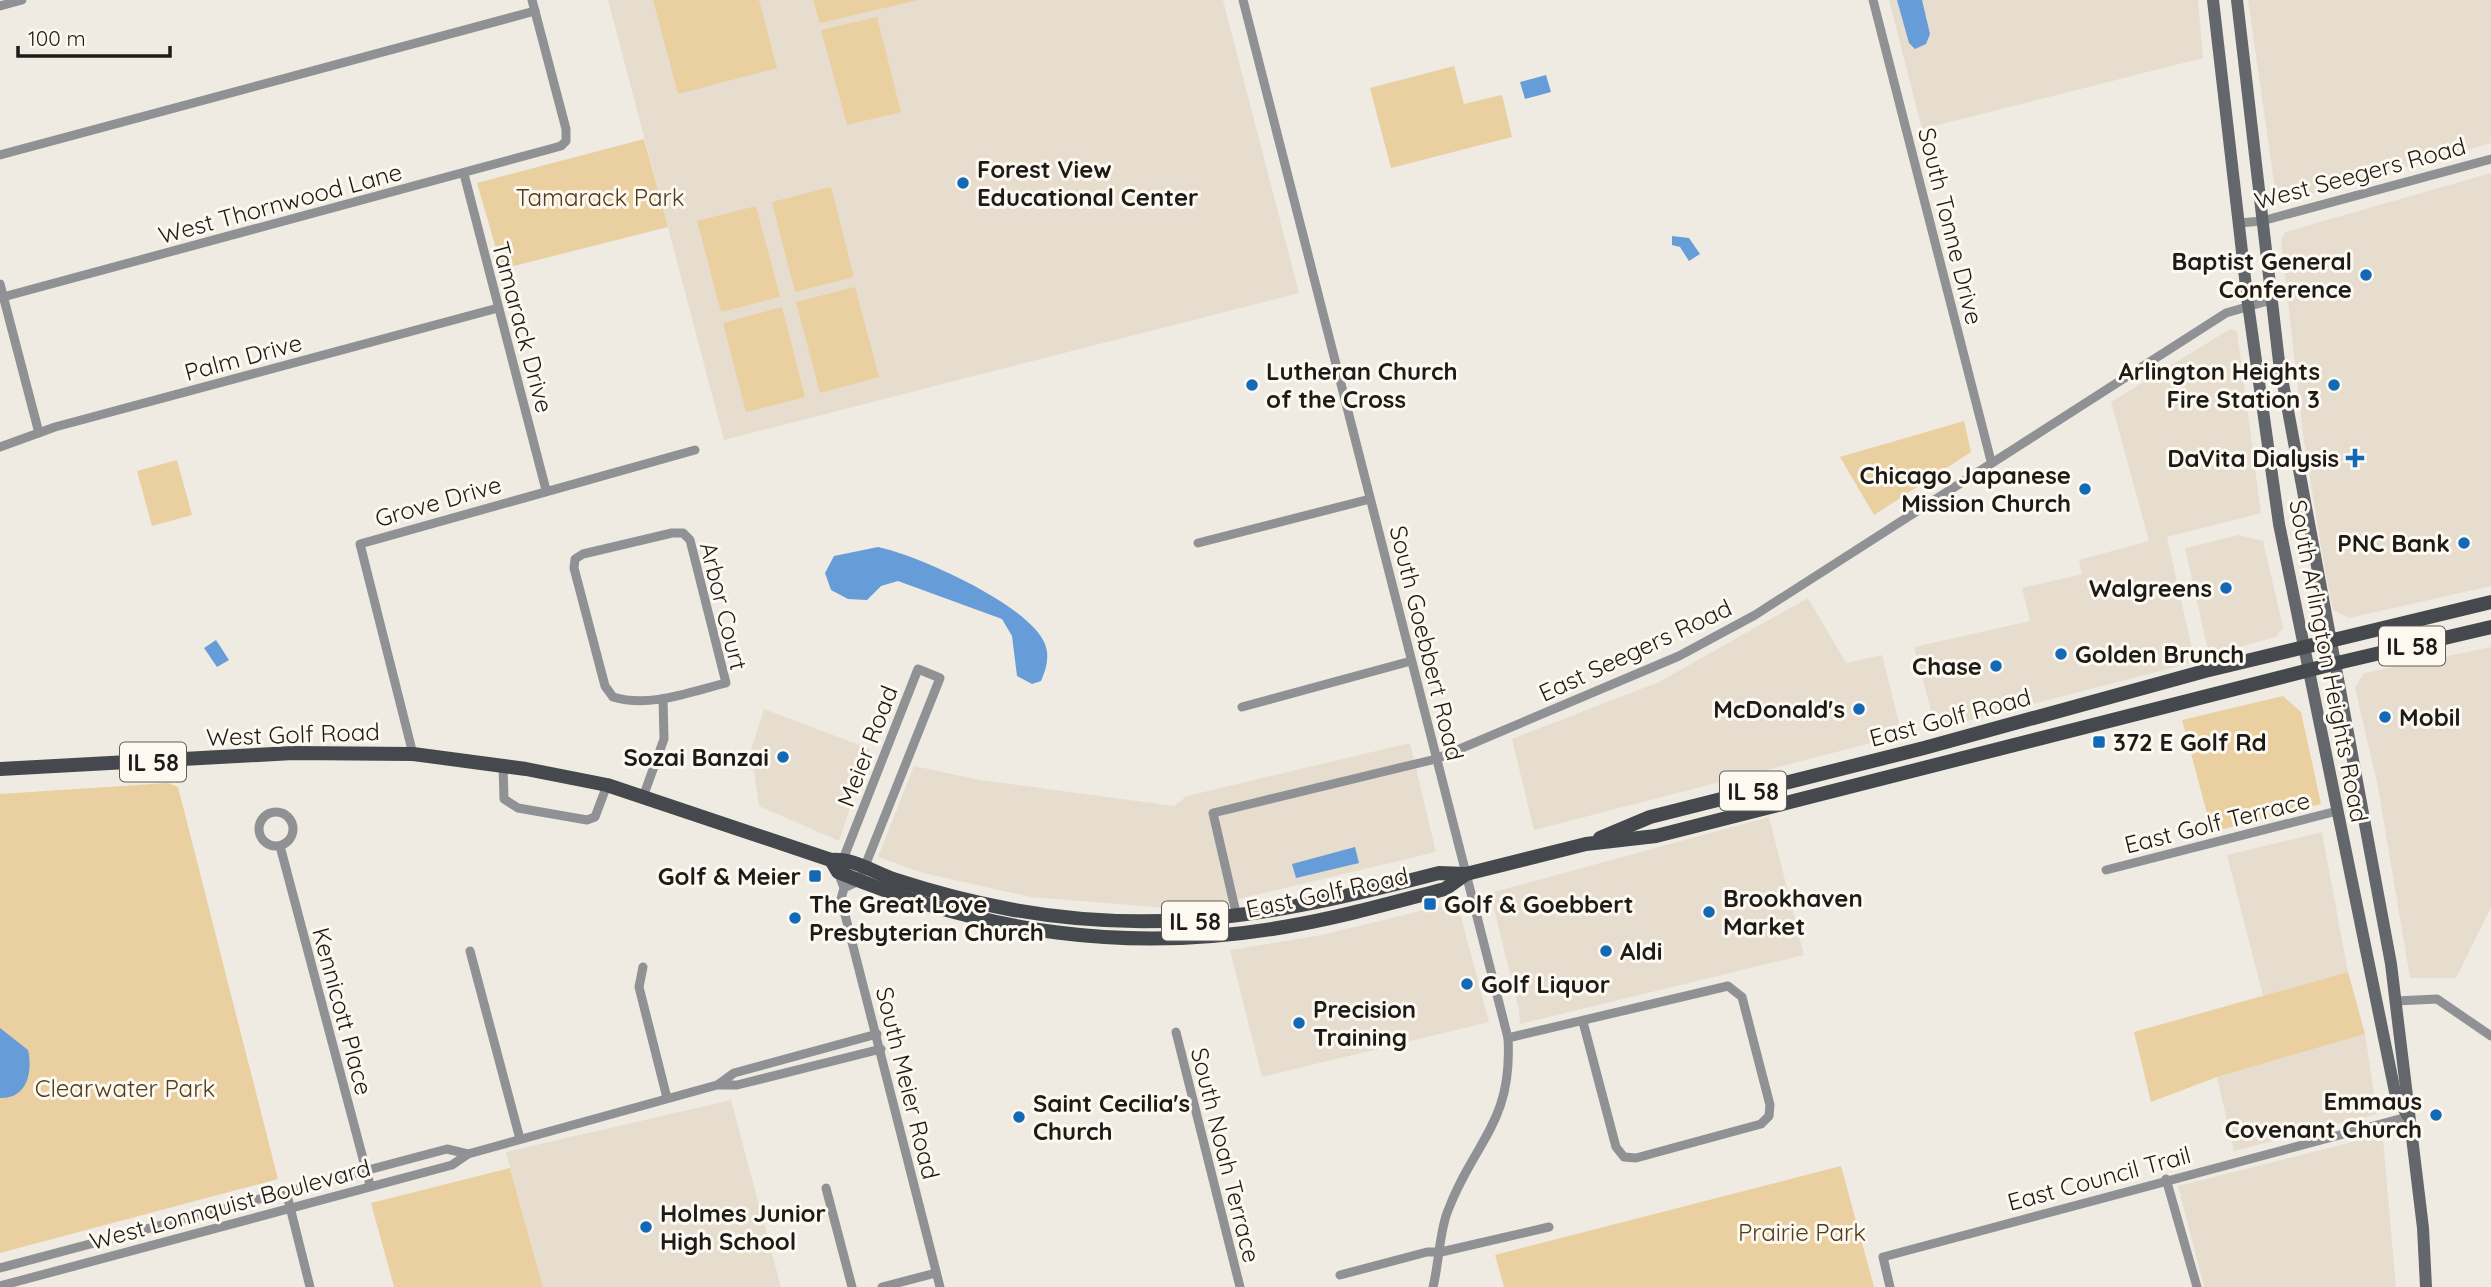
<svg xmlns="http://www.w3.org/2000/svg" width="2491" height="1287" font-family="Quicksand,sans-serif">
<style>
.built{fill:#e6ddcf}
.green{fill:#eacfa0}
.water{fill:#669cd7}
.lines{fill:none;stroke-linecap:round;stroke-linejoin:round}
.street{stroke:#8f9194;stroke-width:9}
.secondary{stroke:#63676b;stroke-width:12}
.primary{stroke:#45494e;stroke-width:14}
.poi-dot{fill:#126ab7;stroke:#fdf8f0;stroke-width:2.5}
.labels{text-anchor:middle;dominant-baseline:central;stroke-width:6;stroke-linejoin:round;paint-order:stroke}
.shield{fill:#fdf8f0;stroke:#605d59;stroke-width:2}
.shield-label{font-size:23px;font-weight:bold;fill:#1d1b18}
.poi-label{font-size:24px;font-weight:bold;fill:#1d1b18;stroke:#fdf8f0;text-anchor:start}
.street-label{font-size:24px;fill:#1d1b18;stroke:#fdf8f0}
.park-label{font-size:24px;fill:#4f3d1d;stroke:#fdf8f0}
</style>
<rect width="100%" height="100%" fill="#efebe3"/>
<g class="built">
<polygon points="608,0 1223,0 1299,293 724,440"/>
<polygon points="1889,0 2198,0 2203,58 1922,129"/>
<polygon points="2248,0 2491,0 2491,143 2277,203"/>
<polygon points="2491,173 2491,586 2349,618 2333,610 2326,577 2303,434 2281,240 2285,232"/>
<polygon points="2230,329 2237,331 2261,513 2167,537 2195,662 1944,727 1934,722 1914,647 2030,621 2022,588 2082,574 2079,560 2149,541 2111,402"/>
<polygon points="2239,535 2263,541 2283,627 2276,637 2209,655 2185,548"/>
<polygon points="1808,598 1846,663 1882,655 1902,735 1534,830 1512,739 1659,682"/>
<polygon points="2491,647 2491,907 2456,978 2410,978 2378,787 2355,688 2364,673"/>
<polygon points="764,709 870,749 839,841 759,806 751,750"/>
<polygon points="1410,743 1436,852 1213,905 1168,908 1030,897 923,873 878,857 914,766 980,780 1174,806 1187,796"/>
<polygon points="1769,817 1804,955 1520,1024 1519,1010 1490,893"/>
<polygon points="2322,832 2348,972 2263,996 2227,855"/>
<polygon points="1457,902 1489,1022 1262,1077 1230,950 1322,935"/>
<polygon points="2365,1034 2377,1114 2234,1151 2217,1077"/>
<polygon points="731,1100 781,1287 543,1287 506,1152"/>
<polygon points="2376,1136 2383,1139 2396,1287 2204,1287 2178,1186"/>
</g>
<g class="green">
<polygon points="653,0 759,0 777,68 678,94"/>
<polygon points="813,0 918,0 820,23"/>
<polygon points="877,17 901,112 847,125 821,30"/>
<polygon points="1454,66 1464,104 1502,95 1512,137 1391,168 1370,88"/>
<polygon points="644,139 668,227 502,269 477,183"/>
<polygon points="831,187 854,277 795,292 772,202"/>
<polygon points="756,206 780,297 721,312 697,221"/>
<polygon points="855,287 879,377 820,393 796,302"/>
<polygon points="782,307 805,397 746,412 723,323"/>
<polygon points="1964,421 1971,452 1874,515 1840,457"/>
<polygon points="177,460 192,515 152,526 137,471"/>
<polygon points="2283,696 2301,712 2321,804 2212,832 2182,720"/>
<polygon points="168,783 178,787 278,1179 0,1253 0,794"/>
<polygon points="2348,972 2365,1034 2217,1077 2151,1102 2134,1032"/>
<polygon points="1841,1166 1874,1287 1504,1287 1495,1255"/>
<polygon points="510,1168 543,1287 394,1287 371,1203"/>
</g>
<g class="water">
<polygon points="1897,0 1922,0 1930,34 1926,44 1915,49 1909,43"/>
<polygon points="1546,75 1551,92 1525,99 1520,82"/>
<polygon points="1672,236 1689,238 1700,254 1689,261 1680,247 1672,245"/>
<path d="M878 547C917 555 1030 605 1045 644 1050 657 1046 669 1041 681L1032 684 1017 676 1012 636 1002 619 898 581 881 586 867 600 848 599 831 590 825 573 834 556Z"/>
<polygon points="216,640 229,660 217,667 204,648"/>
<polygon points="1355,847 1359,863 1296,878 1292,864"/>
<path d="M0 1028 28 1050C33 1072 27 1099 0 1098Z"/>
</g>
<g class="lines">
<g class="street">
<path d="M1243 0 1508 1038C1513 1124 1473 1142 1447 1213 1439 1235 1439 1263 1433 1287"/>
<polyline points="1873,0 1991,461"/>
<polyline points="0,6 22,0"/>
<polyline points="0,155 535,11"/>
<polyline points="464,174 546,490"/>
<polyline points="2239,223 2262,221 2491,159"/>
<polyline points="0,284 39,433"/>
<polyline points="3,297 561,146 566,141 566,129 532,0"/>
<polyline points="0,447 55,427 498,308"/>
<path d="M672 533H683L690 540 726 683C689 692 650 708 613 697L605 686 574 568 575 559 583 554Z"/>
<polyline points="1198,543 1370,499"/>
<polyline points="1242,707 1411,661"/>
<polyline points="413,754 360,544 695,450"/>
<polyline points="503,765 504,799 518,808 587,820 595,817 607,785"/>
<polyline points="643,797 664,739 663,699"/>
<circle cx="276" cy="829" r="17"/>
<polyline points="280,846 370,1185"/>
<polyline points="2106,870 2337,811"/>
<polyline points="844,888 859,881 940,678 918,669 838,872 844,888 841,899 940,1287"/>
<polyline points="1237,917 1213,813 1436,759 1679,656 1755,615 2226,313 2271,300"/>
<polyline points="470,951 520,1139"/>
<polyline points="643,967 639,987 667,1098"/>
<polyline points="2396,1001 2437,999 2491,1036"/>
<polyline points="1176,1032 1240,1287"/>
<polyline points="1508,1038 1728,986 1742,997 1770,1105 1769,1116 1761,1124 1636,1158 1624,1157 1616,1147 1583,1022"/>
<polyline points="719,1084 734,1073 877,1034"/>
<polyline points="2166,1179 2197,1287"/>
<polyline points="826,1188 852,1287"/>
<polyline points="286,1191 310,1287"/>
<polyline points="0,1268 447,1149 468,1154"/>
<polyline points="1340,1275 1427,1252 1441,1252 1549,1227"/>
<polyline points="0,1286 452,1165 468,1154 717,1085 737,1085 881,1049"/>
<polyline points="882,1287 936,1273"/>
<polyline points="1890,1287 1883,1257 2407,1117"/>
</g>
<g class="secondary">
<polyline points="2213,0 2248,304 2279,524 2395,1092 2407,1115"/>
<polyline points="2237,0 2279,362 2391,964 2423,1228 2426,1287"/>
</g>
<g class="primary">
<path d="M0 769 293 753 413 754 526 769 607 785 831 860C854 858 874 873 896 880 933 892 971 902 1009 909 1166 938 1288 912 1439 873L1466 874 1586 844 1656 836 2333 664 2491 627"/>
<polyline points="1600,838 1650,817 1924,748 2205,671 2491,602"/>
<path d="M831 860 838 872C984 933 1128 954 1284 927 1338 918 1391 903 1445 889L1466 874"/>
</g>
</g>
<g class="poi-dot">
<circle cx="963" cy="183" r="7"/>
<circle cx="2366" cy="275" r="7"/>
<circle cx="1252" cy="385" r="7"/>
<circle cx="2334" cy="385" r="7"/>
<path d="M2351.5 447.5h7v7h7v7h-7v7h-7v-7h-7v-7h7z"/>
<circle cx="2085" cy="489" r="7"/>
<circle cx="2464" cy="543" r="7"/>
<circle cx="2226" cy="588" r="7"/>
<circle cx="2061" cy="654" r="7"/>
<circle cx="1996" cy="666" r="7"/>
<circle cx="1859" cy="709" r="7"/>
<circle cx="2385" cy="717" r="7"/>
<rect x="2092" y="735" width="14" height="14" rx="3.5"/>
<circle cx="783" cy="757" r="7"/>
<rect x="808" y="869" width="14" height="14" rx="3.5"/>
<rect x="1423" y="897" width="14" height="14" rx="3.5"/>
<circle cx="1709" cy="912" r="7"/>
<circle cx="795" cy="918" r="7"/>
<circle cx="1606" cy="951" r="7"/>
<circle cx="1467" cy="984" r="7"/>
<circle cx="1299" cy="1023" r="7"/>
<circle cx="2436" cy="1115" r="7"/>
<circle cx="1019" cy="1117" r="7"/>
<circle cx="646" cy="1227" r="7"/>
</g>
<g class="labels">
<g class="shield">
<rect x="2379" y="626.5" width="66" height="39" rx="5"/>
<rect x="120" y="742.5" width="66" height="39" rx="5"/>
<rect x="1720" y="771.5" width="66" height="39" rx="5"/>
<rect x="1162" y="901.5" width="66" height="39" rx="5"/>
</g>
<g class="shield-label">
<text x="2412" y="646">IL 58</text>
<text x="153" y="762">IL 58</text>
<text x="1753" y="791">IL 58</text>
<text x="1195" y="921">IL 58</text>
</g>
<g class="poi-label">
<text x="977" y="169">Forest View<tspan x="977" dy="28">Educational Center</tspan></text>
<text x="2352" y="261" text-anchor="end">Baptist General<tspan x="2352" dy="28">Conference</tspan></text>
<text x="1266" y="371">Lutheran Church<tspan x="1266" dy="28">of the Cross</tspan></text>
<text x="2320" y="371" text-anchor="end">Arlington Heights<tspan x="2320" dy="28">Fire Station 3</tspan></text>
<text x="2339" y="458" text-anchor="end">DaVita Dialysis</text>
<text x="2071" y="475" text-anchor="end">Chicago Japanese<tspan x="2071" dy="28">Mission Church</tspan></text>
<text x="2450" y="543" text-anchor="end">PNC Bank</text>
<text x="2212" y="588" text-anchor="end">Walgreens</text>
<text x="2075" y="654">Golden Brunch</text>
<text x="1982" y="666" text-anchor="end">Chase</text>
<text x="1845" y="709" text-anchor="end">McDonald's</text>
<text x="2399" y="717">Mobil</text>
<text x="2113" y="742">372 E Golf Rd</text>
<text x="769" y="757" text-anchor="end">Sozai Banzai</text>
<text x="801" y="876" text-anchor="end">Golf &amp; Meier</text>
<text x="1723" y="898">Brookhaven<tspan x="1723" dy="28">Market</tspan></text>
<text x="809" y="904">The Great Love<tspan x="809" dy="28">Presbyterian Church</tspan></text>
<text x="1444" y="904">Golf &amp; Goebbert</text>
<text x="1620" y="951">Aldi</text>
<text x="1481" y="984">Golf Liquor</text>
<text x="1313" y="1009">Precision<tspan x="1313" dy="28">Training</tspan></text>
<text x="2422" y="1101" text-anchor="end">Emmaus<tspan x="2422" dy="28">Covenant Church</tspan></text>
<text x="1033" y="1103">Saint Cecilia's<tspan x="1033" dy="28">Church</tspan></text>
<text x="660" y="1213">Holmes Junior<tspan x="660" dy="28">High School</tspan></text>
</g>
<g class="street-label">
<text transform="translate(2360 173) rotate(-15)">West Seegers Road</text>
<text transform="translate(280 203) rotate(-15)">West Thornwood Lane</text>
<text transform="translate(1951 226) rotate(76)">South Tonne Drive</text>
<text transform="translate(523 327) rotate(75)">Tamarack Drive</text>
<text transform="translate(243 357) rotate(-15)">Palm Drive</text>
<text transform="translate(438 501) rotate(-16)">Grove Drive</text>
<text transform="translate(724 606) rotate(76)">Arbor Court</text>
<text transform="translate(1427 643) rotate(76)">South Goebbert Road</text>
<text transform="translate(1635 650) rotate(-25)">East Seegers Road</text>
<text transform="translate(2329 661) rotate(79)">South Arlington Heights Road</text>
<text transform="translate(1950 717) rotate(-15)">East Golf Road</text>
<text transform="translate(293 734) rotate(-2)">West Golf Road</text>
<text transform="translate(867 746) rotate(-69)">Meier Road</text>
<text transform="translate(2217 822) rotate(-14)">East Golf Terrace</text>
<text transform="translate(1327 892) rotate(-12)">East Golf Road</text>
<text transform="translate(343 1011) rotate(75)">Kennicott Place</text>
<text transform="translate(908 1083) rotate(76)">South Meier Road</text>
<text transform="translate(1226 1155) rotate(76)">South Noah Terrace</text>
<text transform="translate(2099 1178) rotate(-15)">East Council Trail</text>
<text transform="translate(230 1204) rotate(-15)">West Lonnquist Boulevard</text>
</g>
<g class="park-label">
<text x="600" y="197">Tamarack Park</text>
<text x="125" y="1088">Clearwater Park</text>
<text x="1802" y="1232">Prairie Park</text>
</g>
</g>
<path d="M18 46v10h152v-10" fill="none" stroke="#1d1b18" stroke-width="3.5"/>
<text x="28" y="46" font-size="21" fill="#1d1b18" stroke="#fdf8f0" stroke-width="5" paint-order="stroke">100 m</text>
</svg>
